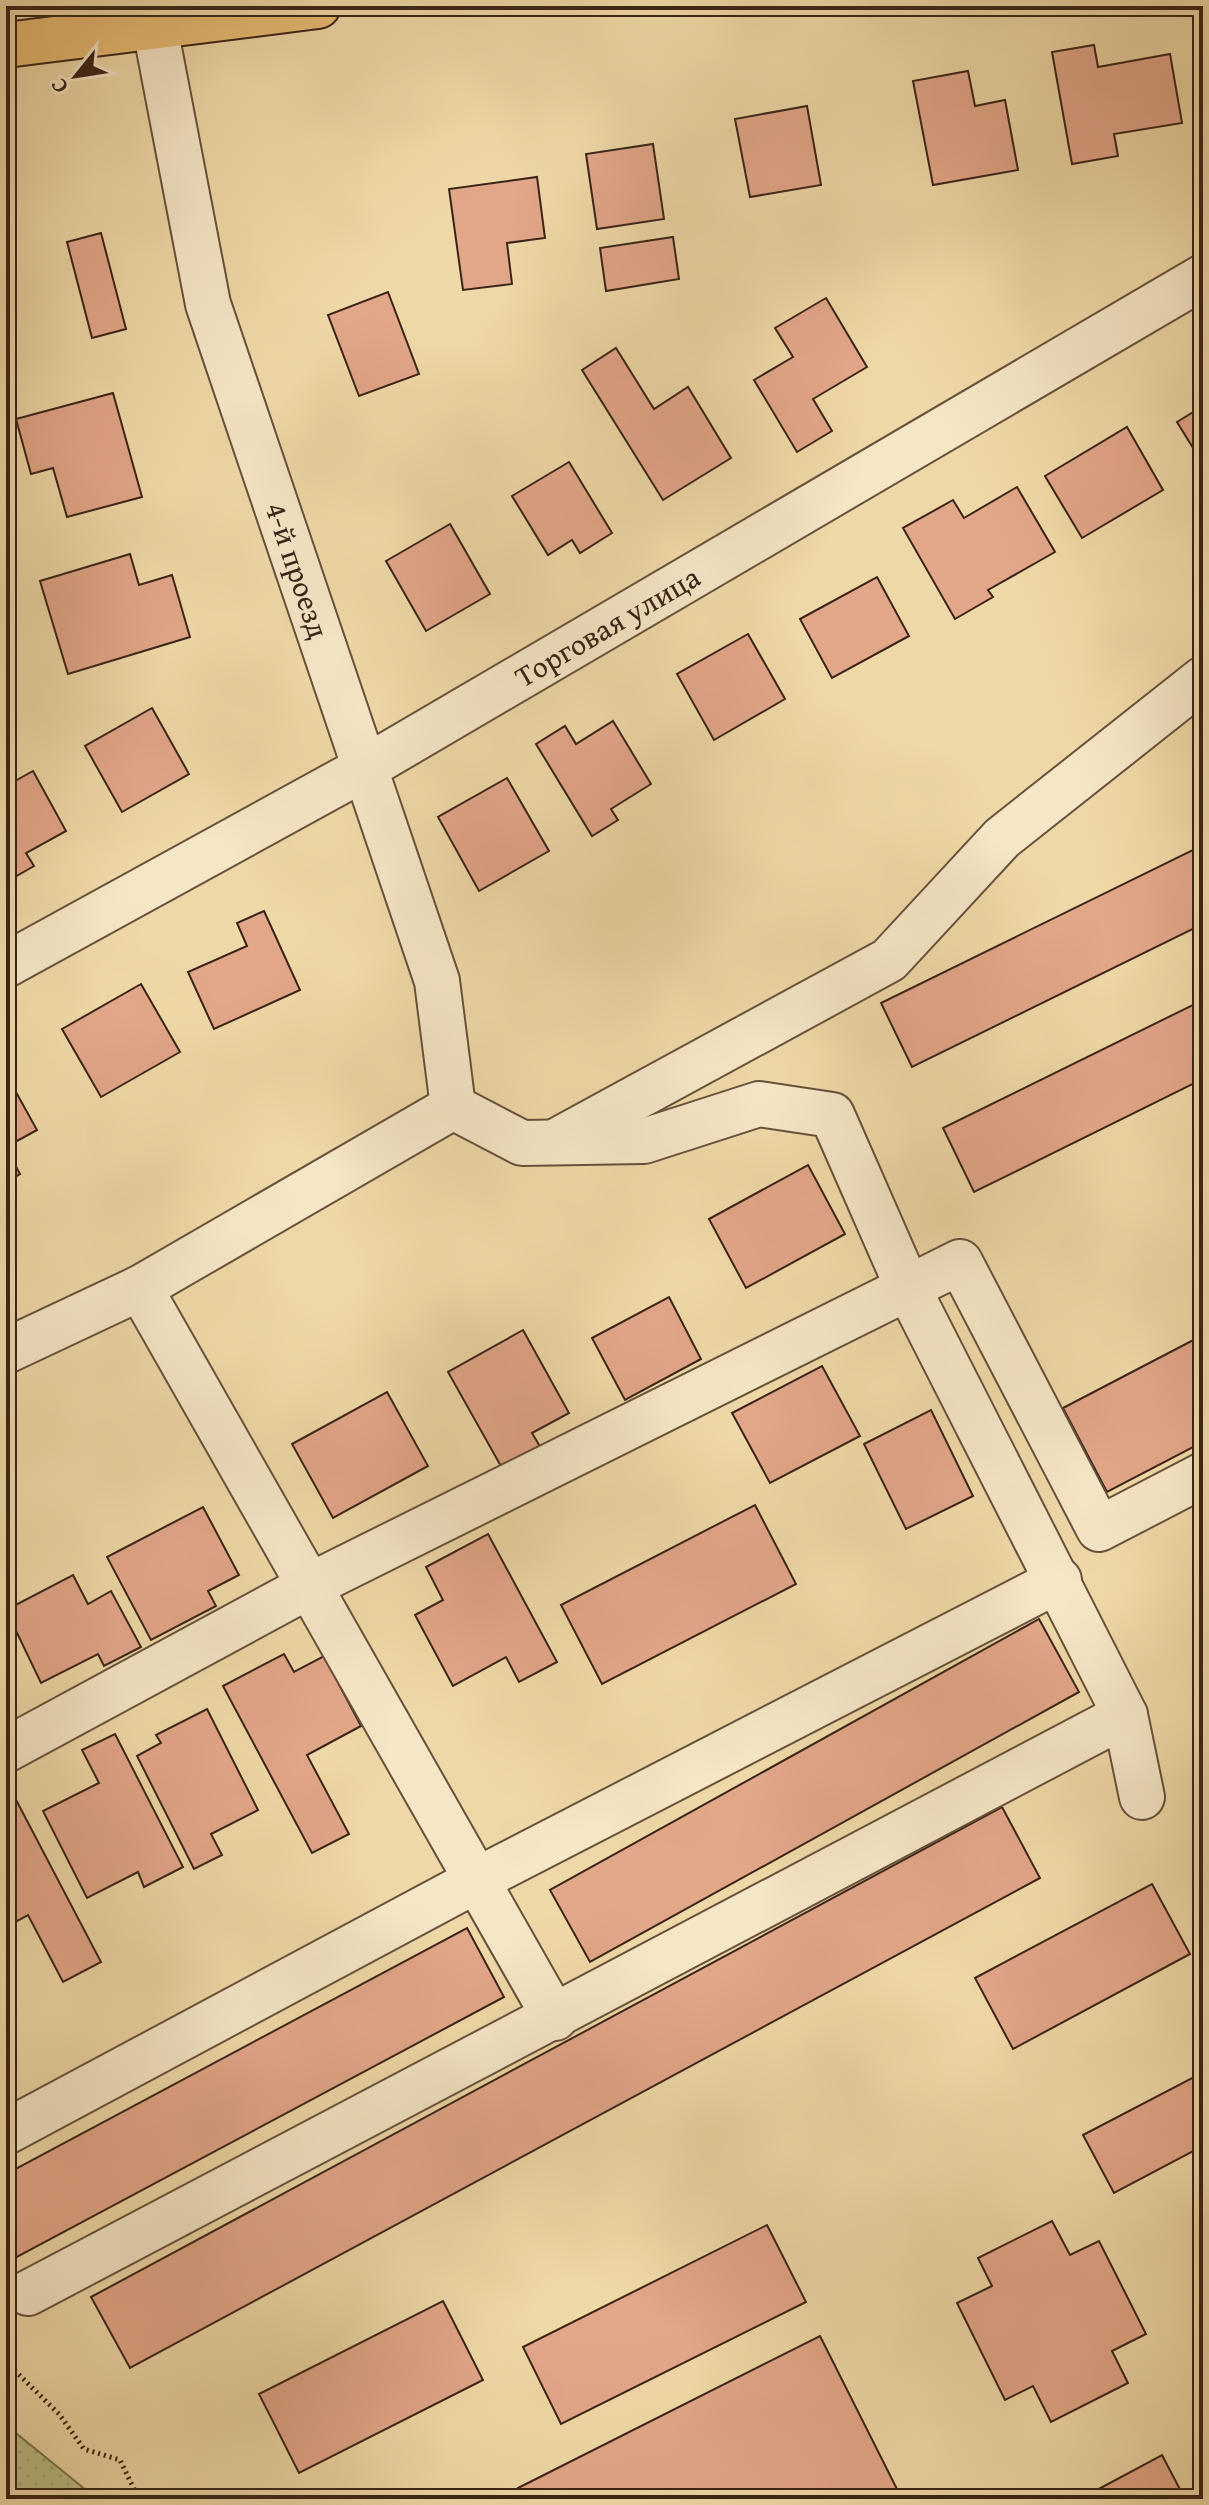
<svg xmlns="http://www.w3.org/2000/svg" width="1209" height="2505" font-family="'Gentium Book Plus',serif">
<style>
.green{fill:url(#green-dots);stroke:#7b714e;stroke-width:2}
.building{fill:#e2a689;stroke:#3a2418;stroke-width:2}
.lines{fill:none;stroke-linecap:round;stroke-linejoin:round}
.minor-casing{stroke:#67513c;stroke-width:48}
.major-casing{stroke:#3a2418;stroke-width:48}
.path{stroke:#3a2418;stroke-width:5;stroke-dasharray:2 4;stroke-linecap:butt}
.minor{stroke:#f5e6c6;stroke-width:44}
.major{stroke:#e8bc74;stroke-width:44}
.labels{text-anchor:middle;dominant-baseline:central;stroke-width:8;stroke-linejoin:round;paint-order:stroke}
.street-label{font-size:30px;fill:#3a2418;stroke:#f5e6c6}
</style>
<defs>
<pattern id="green-dots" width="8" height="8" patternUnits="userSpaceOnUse" patternTransform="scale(2)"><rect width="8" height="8" fill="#bcbe85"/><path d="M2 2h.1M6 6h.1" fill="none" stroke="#a2a372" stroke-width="1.8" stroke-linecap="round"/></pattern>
</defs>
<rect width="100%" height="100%" fill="#efd8a7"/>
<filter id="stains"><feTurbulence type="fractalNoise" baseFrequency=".0025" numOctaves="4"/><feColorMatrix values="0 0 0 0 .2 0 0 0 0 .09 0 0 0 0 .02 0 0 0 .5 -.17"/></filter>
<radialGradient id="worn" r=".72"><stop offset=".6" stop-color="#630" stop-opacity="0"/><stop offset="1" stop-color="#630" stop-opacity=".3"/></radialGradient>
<polygon class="green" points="6,2425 97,2499 6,2499"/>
<g class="building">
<polygon points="1094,45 1098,67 1170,54 1182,123 1114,134 1118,156 1072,164 1052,52"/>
<polygon points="968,71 975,106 1005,100 1018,170 933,185 913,81"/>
<polygon points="807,106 821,185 750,197 735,119"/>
<polygon points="653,144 664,219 597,229 586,154"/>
<polygon points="537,177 545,238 507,243 512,284 463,290 449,189"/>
<polygon points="101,233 126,329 92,338 67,242"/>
<polygon points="673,237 679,279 606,291 600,248"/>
<polygon points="388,292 419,374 359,396 328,315"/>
<polygon points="826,298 867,367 813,399 832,431 797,452 754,380 793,357 775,328"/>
<polygon points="616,348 654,409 688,387 731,458 663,500 582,370"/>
<polygon points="113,393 142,497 67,517 53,468 31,474 16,419"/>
<polygon points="1203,406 1203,464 1177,422"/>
<polygon points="1127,427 1163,490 1082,538 1045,476"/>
<polygon points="569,462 612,533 580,553 572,540 548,555 512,496"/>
<polygon points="1017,487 1055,552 988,590 993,597 955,619 903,528 953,500 964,518"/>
<polygon points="450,524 490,594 426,631 386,561"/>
<polygon points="130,554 139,585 172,575 190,637 68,674 40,581"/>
<polygon points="877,577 909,636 832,678 800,619"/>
<polygon points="748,634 785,699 714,740 677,674"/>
<polygon points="152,708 189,774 122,812 85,746"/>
<polygon points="613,721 651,784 611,809 618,820 592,836 536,744 565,726 576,744"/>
<polygon points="33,771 66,831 26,853 34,866 6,882 6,786"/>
<polygon points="507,778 549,851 479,891 438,817"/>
<polygon points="1203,845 1203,924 912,1067 881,1003"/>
<polygon points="264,911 300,990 214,1029 188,972 247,946 237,923"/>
<polygon points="141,984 180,1052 101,1097 62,1029"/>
<polygon points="1203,1000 1203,1079 974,1192 943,1128"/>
<polygon points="6,1074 37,1130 6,1147"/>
<polygon points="6,1148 20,1174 6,1182"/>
<polygon points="808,1165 845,1234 746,1288 709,1219"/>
<polygon points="669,1297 701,1359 625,1400 592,1338"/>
<polygon points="523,1330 569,1413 532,1433 545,1455 507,1477 448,1372"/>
<polygon points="1203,1335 1203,1442 1107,1492 1063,1408"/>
<polygon points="822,1366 860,1436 770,1483 732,1413"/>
<polygon points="387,1392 428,1466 333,1518 292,1444"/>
<polygon points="931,1410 973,1496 906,1529 864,1444"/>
<polygon points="755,1505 796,1584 602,1684 561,1605"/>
<polygon points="203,1507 239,1575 208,1591 216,1606 151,1640 107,1557"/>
<polygon points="488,1534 557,1662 519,1682 506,1657 453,1686 415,1615 443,1600 426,1567"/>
<polygon points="73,1575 88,1604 111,1591 141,1647 104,1666 98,1654 41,1683 6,1610"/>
<polygon points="1039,1619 1079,1692 590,1962 550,1890"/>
<polygon points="284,1654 294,1672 324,1656 361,1726 307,1755 349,1834 312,1853 223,1686"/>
<polygon points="207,1709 258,1810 211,1834 222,1855 194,1869 137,1756 161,1743 156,1735"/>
<polygon points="115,1734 183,1867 144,1887 138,1872 87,1898 43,1811 99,1783 82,1750"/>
<polygon points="13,1794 101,1962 63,1982 28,1915 6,1927 6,1798"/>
<polygon points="1002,1807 1040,1878 130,2368 91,2297"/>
<polygon points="1152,1884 1190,1954 1013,2049 975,1978"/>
<polygon points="467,1928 504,1997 15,2258 6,2242 6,2174"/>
<polygon points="1194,2077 1203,2095 1203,2146 1114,2193 1083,2135"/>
<polygon points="1052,2221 1070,2255 1099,2241 1146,2334 1112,2351 1128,2383 1051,2422 1033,2386 1005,2400 957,2303 992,2286 978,2258"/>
<polygon points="767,2225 806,2302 561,2424 523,2347"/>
<polygon points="443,2301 483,2380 299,2473 259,2394"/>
<polygon points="820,2336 902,2499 524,2499 518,2488"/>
<polygon points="1162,2455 1185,2499 1099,2499 1095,2491"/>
</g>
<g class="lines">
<g class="minor-casing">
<g id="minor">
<path id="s1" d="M155 28 208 304 437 981 453 1107"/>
<path id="s2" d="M6 965 365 768 1203 277"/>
<polyline points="453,1107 522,1143 644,1141 759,1104 832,1115 907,1286 1125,1715 1142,1797"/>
<polyline points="560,1139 889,960 1002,838 1203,679"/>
<polyline points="140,1288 555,2018"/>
<polyline points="6,1351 140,1288 453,1107"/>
<polyline points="6,1750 311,1585 960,1262 1099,1529 1203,1475"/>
<polyline points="6,2132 477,1880 1059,1580"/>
<polyline points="28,2293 1125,1715"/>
</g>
</g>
<g class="major-casing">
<polyline id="major" points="6,45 318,6"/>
</g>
<polyline class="path" points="6,2362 59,2414 84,2449 120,2460 134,2489 144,2499"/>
<use href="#minor" class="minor"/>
<use href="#major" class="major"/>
</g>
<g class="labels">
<g class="street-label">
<text stroke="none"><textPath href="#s1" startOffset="562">4-й проезд</textPath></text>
<text stroke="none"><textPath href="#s2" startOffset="690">Торговая улица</textPath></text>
</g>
</g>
<rect width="1209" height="2505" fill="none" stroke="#efd8a7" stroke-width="32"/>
<rect x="8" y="8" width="1193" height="2489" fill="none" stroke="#3a2418" stroke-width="4"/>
<rect x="16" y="16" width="1177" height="2473" fill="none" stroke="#3a2418" stroke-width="2"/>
<g transform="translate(76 76) rotate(240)" stroke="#f5e6c6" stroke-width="6" paint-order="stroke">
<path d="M0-6L14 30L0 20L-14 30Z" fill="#3a2418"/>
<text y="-12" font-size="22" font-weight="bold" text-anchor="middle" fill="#3a2418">С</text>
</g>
<rect width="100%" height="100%" filter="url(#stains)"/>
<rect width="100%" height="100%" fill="url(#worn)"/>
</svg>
